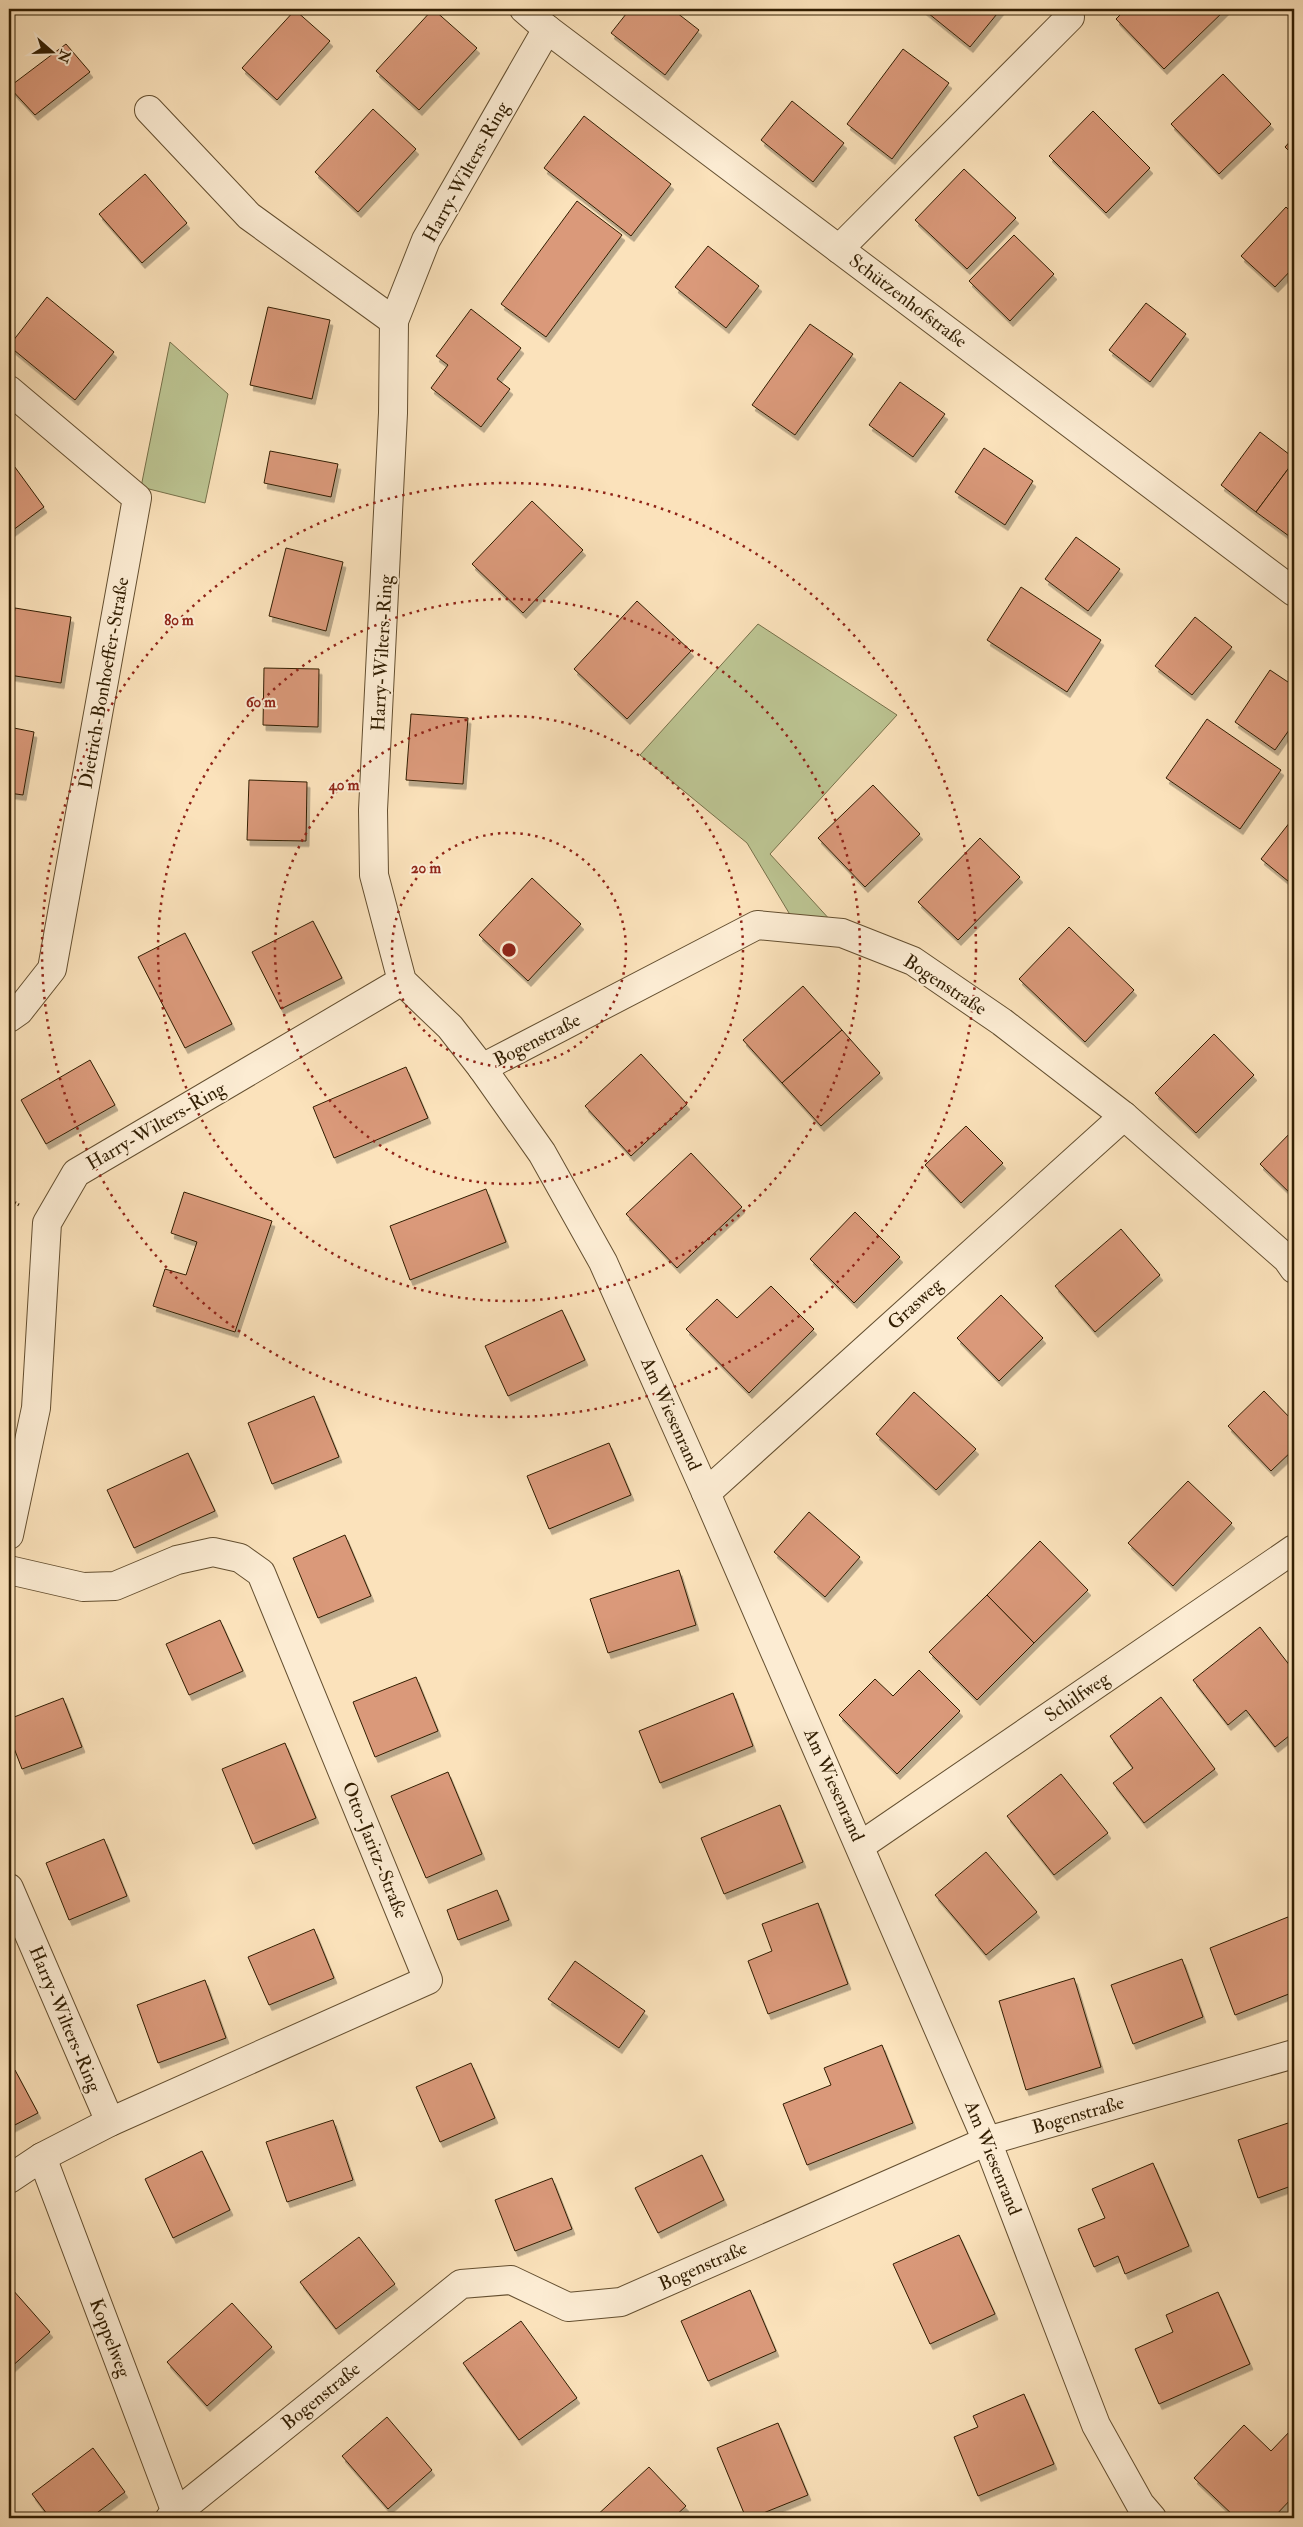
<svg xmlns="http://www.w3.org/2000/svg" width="1303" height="2527" font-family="'IM FELL Double Pica',serif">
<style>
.green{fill:#bcc492;stroke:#77714a}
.building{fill:#da997a;stroke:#321e02;filter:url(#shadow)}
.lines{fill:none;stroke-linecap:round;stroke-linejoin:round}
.minor-casing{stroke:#644f30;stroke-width:30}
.path{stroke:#321e02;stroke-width:3;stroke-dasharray:1 2.5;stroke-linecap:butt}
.minor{stroke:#fcecd3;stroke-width:28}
.ring{fill:none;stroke:#8f2418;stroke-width:2.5;stroke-dasharray:2.5 5}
.labels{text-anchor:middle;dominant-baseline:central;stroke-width:4;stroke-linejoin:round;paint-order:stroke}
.street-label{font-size:19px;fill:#321e02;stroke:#fcecd3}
.centre{fill:#8f2418;stroke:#fcecd3;stroke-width:2.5}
.ring-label{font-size:15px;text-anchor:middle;font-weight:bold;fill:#8f2418;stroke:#fcecd3;stroke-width:4;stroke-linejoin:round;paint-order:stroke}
</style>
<defs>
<filter id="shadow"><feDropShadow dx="3" dy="5.5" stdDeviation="0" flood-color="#0004"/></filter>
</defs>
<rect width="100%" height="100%" fill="#fbe2bb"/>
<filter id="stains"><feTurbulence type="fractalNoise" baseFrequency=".004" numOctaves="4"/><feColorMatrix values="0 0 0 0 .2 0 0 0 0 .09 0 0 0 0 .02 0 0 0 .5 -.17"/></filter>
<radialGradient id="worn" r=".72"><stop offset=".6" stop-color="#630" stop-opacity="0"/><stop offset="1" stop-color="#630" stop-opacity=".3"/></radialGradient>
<g class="green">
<polygon points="170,342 228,394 205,503 141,487"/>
<polygon points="758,624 897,715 770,854 842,933 798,928 747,843 640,755"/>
</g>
<g class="building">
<polygon points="433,9 477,48 419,110 376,71"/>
<polygon points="630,9 672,9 699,30 665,75 611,33"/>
<polygon points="923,9 1001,9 970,47"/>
<polygon points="1126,9 1226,9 1164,69 1116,19"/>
<polygon points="295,10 330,41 277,100 242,68"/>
<polygon points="66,44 90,72 35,115 9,87"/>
<polygon points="903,49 949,83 892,159 847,124"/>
<polygon points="1223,74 1271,124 1219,174 1171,124"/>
<polygon points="792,101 844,143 813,182 761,140"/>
<polygon points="373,109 416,149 358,212 315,172"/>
<polygon points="1093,111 1150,168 1106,213 1049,156"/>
<polygon points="584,116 671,184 631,236 544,168"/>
<polygon points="1294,137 1294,156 1285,147"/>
<polygon points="964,169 1016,218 967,269 915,220"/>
<polygon points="145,174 187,223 142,263 99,214"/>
<polygon points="577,201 622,235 546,337 501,304"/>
<polygon points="1286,207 1294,215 1294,267 1275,287 1241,256"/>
<polygon points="1014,235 1054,274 1010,321 969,281"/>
<polygon points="708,246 759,286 726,328 675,287"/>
<polygon points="47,297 114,352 75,400 9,346"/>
<polygon points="1146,303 1186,334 1150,382 1109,350"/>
<polygon points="268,307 330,320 312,399 250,385"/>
<polygon points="471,309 521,348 497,379 510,389 481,427 431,388 448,365 436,356"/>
<polygon points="810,324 853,354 795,435 752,405"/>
<polygon points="900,382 945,414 913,457 869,425"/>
<polygon points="1260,432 1294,458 1294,461 1256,512 1221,485"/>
<polygon points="984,448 1033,481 1005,525 955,492"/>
<polygon points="270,451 338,464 331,497 264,483"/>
<polygon points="9,459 44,507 9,533"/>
<polygon points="1294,461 1294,537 1293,539 1256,512"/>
<polygon points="532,501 583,550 523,613 472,564"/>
<polygon points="1076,537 1120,569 1088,611 1045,579"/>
<polygon points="286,548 343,562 326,631 269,616"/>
<polygon points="1021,587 1101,640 1067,692 987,640"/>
<polygon points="637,601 691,651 627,719 574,669"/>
<polygon points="15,608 71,617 61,683 9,675 9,649"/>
<polygon points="1195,617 1232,647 1192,695 1155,666"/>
<polygon points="264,668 319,669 318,727 263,725"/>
<polygon points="1270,670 1294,686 1294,723 1275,750 1235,722"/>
<polygon points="411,714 468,718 463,784 406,780"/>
<polygon points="1207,719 1281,770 1240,829 1166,778"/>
<polygon points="9,727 34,732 23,795 9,793"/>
<polygon points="249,780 307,782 306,841 247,840"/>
<polygon points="873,785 920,834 865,887 818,838"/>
<polygon points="1294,817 1294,886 1261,859"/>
<polygon points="980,838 1020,877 958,940 918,902"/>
<polygon points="532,878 581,924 528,981 479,935"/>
<polygon points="313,921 342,978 281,1009 252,952"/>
<polygon points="1069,927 1134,990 1085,1042 1019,979"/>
<polygon points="185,933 232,1024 185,1048 138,957"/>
<polygon points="803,986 842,1030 782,1083 743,1040"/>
<polygon points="842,1030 880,1073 821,1126 782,1083"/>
<polygon points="1214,1034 1254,1075 1196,1133 1155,1093"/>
<polygon points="641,1054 687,1104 631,1156 585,1106"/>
<polygon points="90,1060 115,1105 46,1144 21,1100"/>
<polygon points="406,1067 428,1118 334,1158 313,1107"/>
<polygon points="966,1126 1003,1163 961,1203 925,1165"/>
<polygon points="1294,1129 1294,1197 1260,1164"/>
<polygon points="691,1153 742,1207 677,1268 626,1214"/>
<polygon points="486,1189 506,1242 410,1280 390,1226"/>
<polygon points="184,1192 272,1221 235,1332 153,1306 165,1269 186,1275 197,1242 171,1233"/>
<polygon points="855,1212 900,1257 854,1303 810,1259"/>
<polygon points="1121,1229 1160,1275 1095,1332 1055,1286"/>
<polygon points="771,1286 814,1329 749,1393 686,1329 717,1299 737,1318"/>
<polygon points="1001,1295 1043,1338 999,1381 957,1338"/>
<polygon points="562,1310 585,1360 508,1396 485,1346"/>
<polygon points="1264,1391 1294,1422 1294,1449 1271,1471 1228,1426"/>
<polygon points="914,1392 976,1449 936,1490 876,1434"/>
<polygon points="314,1396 339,1457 272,1484 248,1423"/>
<polygon points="609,1443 631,1495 549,1529 527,1476"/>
<polygon points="188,1453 215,1511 134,1548 107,1490"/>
<polygon points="1188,1481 1232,1523 1173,1586 1128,1543"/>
<polygon points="809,1512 860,1557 825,1597 774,1552"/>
<polygon points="345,1535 371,1596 318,1618 293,1558"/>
<polygon points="1040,1541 1088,1590 1034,1643 987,1595"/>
<polygon points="679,1570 696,1625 608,1653 590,1599"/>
<polygon points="987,1595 1034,1643 977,1700 929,1652"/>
<polygon points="220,1620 243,1671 189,1695 166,1644"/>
<polygon points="1260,1627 1294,1671 1294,1732 1275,1747 1246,1710 1228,1725 1193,1680"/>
<polygon points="919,1670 960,1711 897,1774 839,1715 875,1679 893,1696"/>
<polygon points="416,1677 438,1731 375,1757 353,1702"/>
<polygon points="733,1693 753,1746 660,1783 639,1731"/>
<polygon points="1161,1697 1215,1769 1144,1823 1113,1783 1133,1768 1110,1736"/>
<polygon points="63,1698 82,1747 22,1769 9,1735 9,1719"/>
<polygon points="285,1743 316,1818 253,1844 222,1769"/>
<polygon points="448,1772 482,1854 426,1878 391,1796"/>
<polygon points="1061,1774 1108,1833 1054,1875 1007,1816"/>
<polygon points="780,1805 803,1862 724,1894 701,1838"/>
<polygon points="104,1839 127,1896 69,1920 46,1863"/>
<polygon points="986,1852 1037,1912 986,1955 935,1895"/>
<polygon points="497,1890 509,1920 458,1940 447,1910"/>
<polygon points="818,1903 848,1984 768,2014 748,1961 772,1951 762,1924"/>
<polygon points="1288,1917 1294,1934 1294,1992 1235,2015 1210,1948"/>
<polygon points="314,1929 334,1978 269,2005 248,1957"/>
<polygon points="1182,1959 1203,2017 1133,2044 1111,1985"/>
<polygon points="575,1961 645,2011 619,2048 548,1999"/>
<polygon points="1074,1978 1101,2067 1026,2090 999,2001"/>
<polygon points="205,1980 226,2038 158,2063 137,2005"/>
<polygon points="882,2045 913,2123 807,2165 783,2104 831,2085 824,2068"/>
<polygon points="471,2063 495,2118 440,2142 416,2087"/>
<polygon points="15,2070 38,2113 9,2128 9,2074"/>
<polygon points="333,2120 353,2180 287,2202 266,2142"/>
<polygon points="1294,2121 1294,2185 1258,2198 1238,2140"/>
<polygon points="202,2151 230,2210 173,2238 145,2179"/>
<polygon points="702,2155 724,2200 658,2233 635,2188"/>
<polygon points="1153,2163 1189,2246 1125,2274 1118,2256 1094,2267 1078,2229 1105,2218 1092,2189"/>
<polygon points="552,2178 572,2229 515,2251 495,2200"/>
<polygon points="959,2235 995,2314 930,2344 893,2264"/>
<polygon points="359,2237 395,2284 336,2329 300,2282"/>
<polygon points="12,2289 50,2332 9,2369 9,2292"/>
<polygon points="750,2290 776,2351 708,2381 681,2321"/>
<polygon points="1218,2292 1250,2364 1159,2404 1135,2349 1173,2332 1166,2315"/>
<polygon points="232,2303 272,2347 207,2406 167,2362"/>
<polygon points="521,2321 577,2398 519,2440 463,2363"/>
<polygon points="1024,2394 1054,2464 978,2496 954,2437 978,2427 973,2416"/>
<polygon points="387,2417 432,2470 388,2509 342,2456"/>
<polygon points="778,2423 808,2495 751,2518 746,2518 717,2448"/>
<polygon points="1244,2425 1271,2451 1292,2429 1294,2430 1294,2496 1273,2518 1236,2518 1194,2478"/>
<polygon points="93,2448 125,2492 90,2518 50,2518 32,2494"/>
<polygon points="649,2467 686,2506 673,2518 594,2518"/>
</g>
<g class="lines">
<g class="minor-casing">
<g id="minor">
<polyline points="524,9 547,29 1294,592"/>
<polyline points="547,29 426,240 394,321 393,413 373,810 374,875 402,981 450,1027 482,1068 542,1153 603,1262 706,1493 987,2141 1096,2425 1140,2504 1152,2518"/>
<polyline points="149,110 249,216 394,321"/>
<polyline points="839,249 1070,17"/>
<polyline points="9,390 137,498 52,969 19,1011 9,1018"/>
<polyline points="482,1068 757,925 842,933 913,961 1002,1022 1124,1116 1287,1259 1294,1269"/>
<polyline points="706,1493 1124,1116"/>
<polyline points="9,1535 36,1408 47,1223 76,1173 402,981"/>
<polyline points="9,1570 83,1587 115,1586 177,1560 213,1552 240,1558 261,1573 428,1980 110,2122 42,2157 9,2179"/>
<polyline points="860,1846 1294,1549"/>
<polyline points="9,1888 110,2122"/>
<polyline points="42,2157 178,2518"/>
<polyline points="170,2518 461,2284 511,2280 568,2307 621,2302 987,2141 1294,2054"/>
</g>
</g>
<polyline class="path" points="9,1199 19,1205"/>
<use href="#minor" class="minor"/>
</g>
<g class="ring">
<circle cx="509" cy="950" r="117"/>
<circle cx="509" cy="950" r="234"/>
<circle cx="509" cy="950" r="351"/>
<circle cx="509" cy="950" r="467"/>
</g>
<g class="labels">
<g class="street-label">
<text transform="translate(466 172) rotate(-61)">Harry-Wilters-Ring</text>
<text transform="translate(908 301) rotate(37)">Schützenhofstraße</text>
<text transform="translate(382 653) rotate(-87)">Harry-Wilters-Ring</text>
<text transform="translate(104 683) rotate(-80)">Dietrich-Bonhoeffer-Straße</text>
<text transform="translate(945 985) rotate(33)">Bogenstraße</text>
<text transform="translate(537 1040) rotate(-27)">Bogenstraße</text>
<text transform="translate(156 1126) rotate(-30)">Harry-Wilters-Ring</text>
<text transform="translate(915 1304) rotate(-42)">Grasweg</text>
<text transform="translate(671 1414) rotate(66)">Am Wiesenrand</text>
<text transform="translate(1077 1697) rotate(-34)">Schilfweg</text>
<text transform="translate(834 1785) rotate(66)">Am Wiesenrand</text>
<text transform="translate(375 1850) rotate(68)">Otto-Jaritz-Straße</text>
<text transform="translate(65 2019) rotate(67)">Harry-Wilters-Ring</text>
<text transform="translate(1078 2115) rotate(-16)">Bogenstraße</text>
<text transform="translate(993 2158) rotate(68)">Am Wiesenrand</text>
<text transform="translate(703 2266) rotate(-24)">Bogenstraße</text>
<text transform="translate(110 2338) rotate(69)">Koppelweg</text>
<text transform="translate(321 2396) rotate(-39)">Bogenstraße</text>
</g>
</g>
<circle cx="509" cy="950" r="8" class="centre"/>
<g class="ring-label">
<text x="179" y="625">80 m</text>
<text x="261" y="707">60 m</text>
<text x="344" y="790">40 m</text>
<text x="426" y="873">20 m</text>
</g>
<rect width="1303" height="2527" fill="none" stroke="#fbe2bb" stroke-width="30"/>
<rect x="10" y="10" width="1283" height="2507" fill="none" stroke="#321e02" stroke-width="2.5"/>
<rect x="15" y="15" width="1273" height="2497" fill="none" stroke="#321e02"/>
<g transform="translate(52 52) rotate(110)" stroke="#fcecd3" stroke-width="4" paint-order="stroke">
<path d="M0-4L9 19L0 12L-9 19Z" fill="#321e02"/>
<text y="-8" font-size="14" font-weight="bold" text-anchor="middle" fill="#321e02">N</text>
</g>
<rect width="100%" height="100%" filter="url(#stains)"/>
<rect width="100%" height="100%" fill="url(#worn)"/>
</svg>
